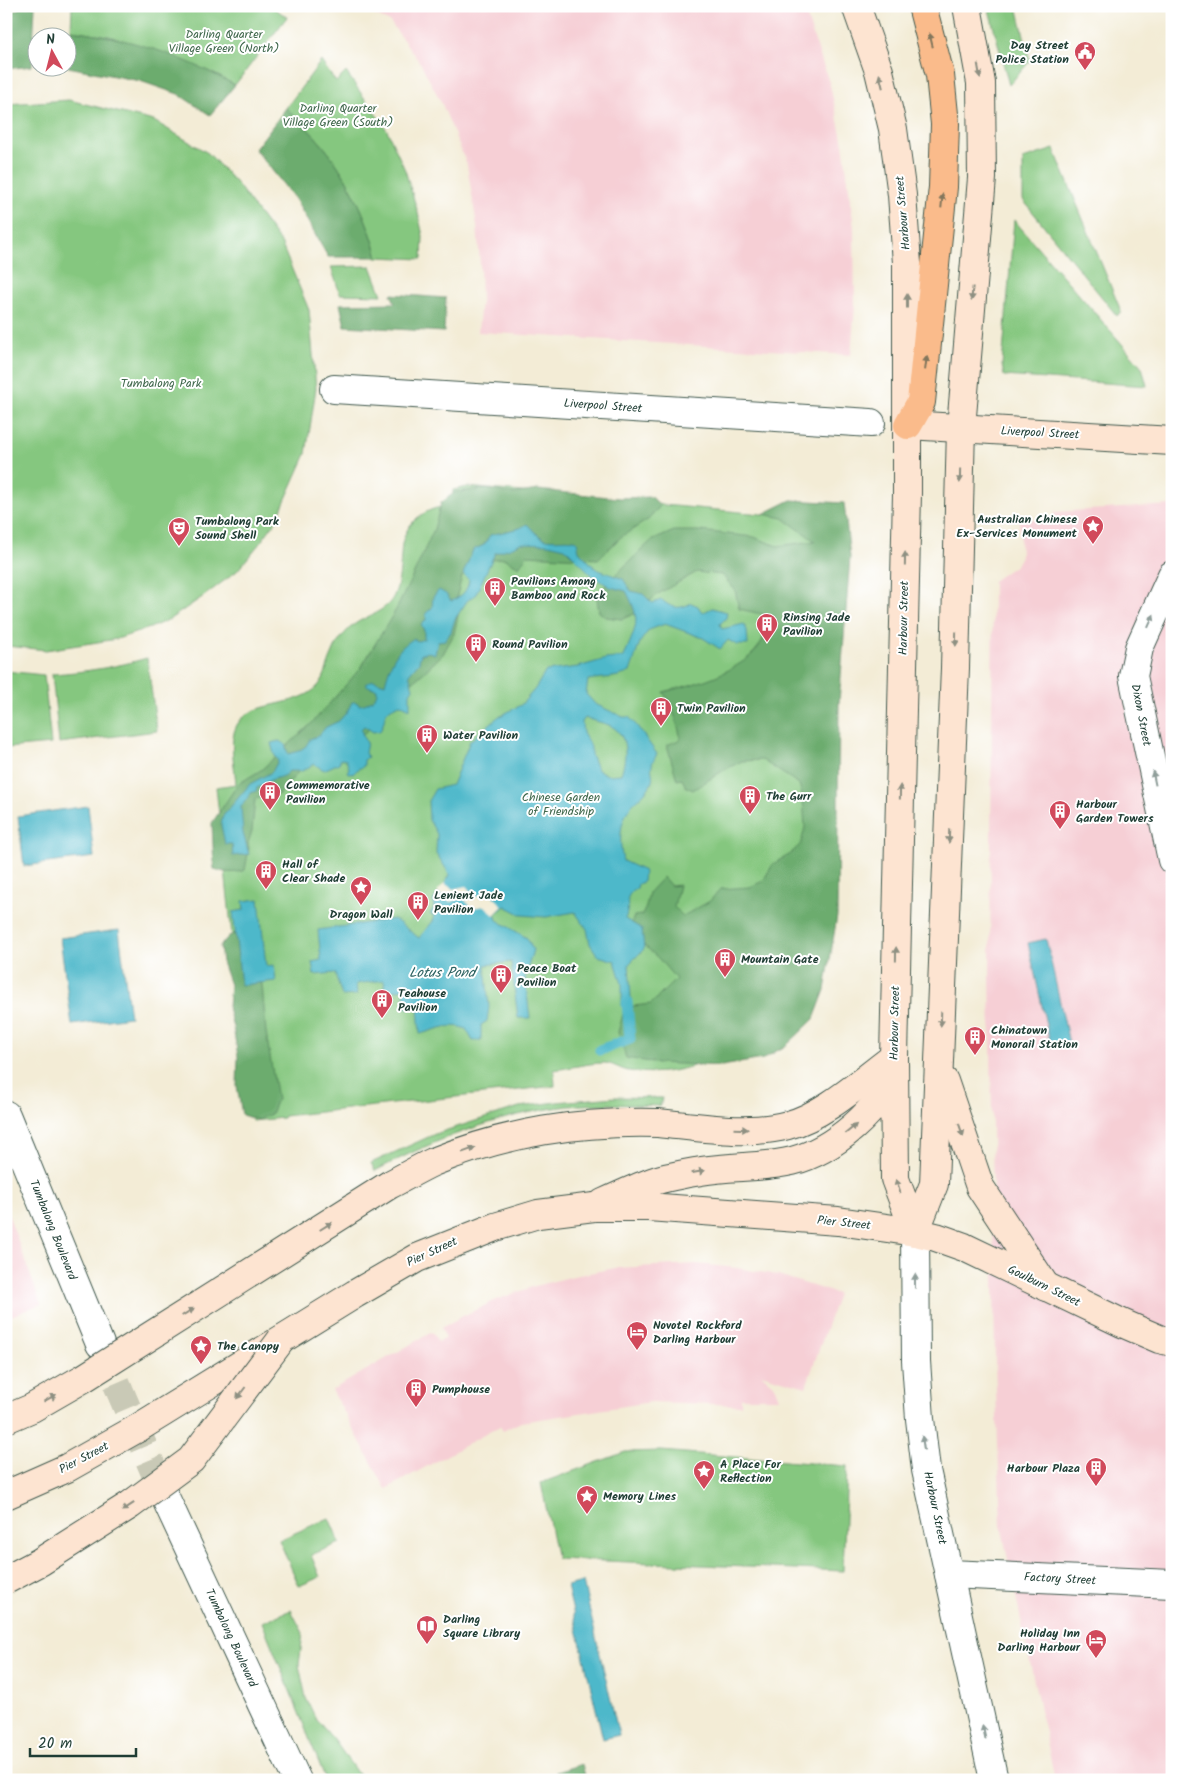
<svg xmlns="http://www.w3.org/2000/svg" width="1178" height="1786" font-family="Kalam,sans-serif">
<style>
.built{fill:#f6cfd5}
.green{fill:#85c77f;stroke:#52825a}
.forest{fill:#6cac6e;stroke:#467451}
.water{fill:#4db8ca;stroke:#367a7f;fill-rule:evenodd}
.pier{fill:#f3ecd6}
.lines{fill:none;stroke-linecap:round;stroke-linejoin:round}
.stream{stroke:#4db8ca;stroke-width:11}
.street-tunnel{stroke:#c9c9b6;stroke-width:28;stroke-dasharray:28 14;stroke-linecap:butt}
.street-casing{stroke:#3f574c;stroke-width:30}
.secondary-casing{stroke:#3f574c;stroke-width:30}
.highway-casing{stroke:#3f574c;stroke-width:30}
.street{stroke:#fff;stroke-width:28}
.secondary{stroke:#fde4d1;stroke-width:28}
.highway{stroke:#fabb8b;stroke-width:28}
.secondary-bridge-casing{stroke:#3f574c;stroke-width:30;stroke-linecap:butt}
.secondary-bridge{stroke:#fde4d1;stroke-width:28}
.oneway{fill:#82765b}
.oneway2{fill:#8e9082}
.oneway3{fill:#8f9e9a}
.labels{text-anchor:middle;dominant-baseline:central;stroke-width:4;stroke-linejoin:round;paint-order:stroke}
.park-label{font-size:12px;fill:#3e664a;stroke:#fff}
.poi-label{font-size:12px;font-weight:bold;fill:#1f3d34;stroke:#fff;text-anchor:start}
.street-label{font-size:12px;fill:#1f3d34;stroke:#fff}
.water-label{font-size:14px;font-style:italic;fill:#2d6261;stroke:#fff}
</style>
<rect width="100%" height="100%" fill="#fff"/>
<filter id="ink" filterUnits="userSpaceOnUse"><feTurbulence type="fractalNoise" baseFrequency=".02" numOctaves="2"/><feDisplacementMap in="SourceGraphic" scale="10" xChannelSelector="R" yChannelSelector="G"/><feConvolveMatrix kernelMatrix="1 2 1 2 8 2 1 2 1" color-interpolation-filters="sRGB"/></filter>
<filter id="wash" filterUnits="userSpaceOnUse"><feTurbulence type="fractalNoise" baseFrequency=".0096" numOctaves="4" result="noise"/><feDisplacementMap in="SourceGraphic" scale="20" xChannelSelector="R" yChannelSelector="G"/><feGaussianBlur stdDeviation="1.12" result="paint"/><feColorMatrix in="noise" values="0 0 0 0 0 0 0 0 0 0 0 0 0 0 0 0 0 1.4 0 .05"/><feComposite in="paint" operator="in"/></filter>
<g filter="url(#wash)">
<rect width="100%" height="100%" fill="#f3ecd6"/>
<g class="built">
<polygon points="364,6 803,6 830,85 843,143 854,228 855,305 851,355 478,332 481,301 480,264 477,226 467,165 442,104 421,64 390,22 373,14"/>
<polygon points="1172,505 1172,1780 1055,1780 1001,1526 995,1363 990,970 993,581 1016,565 1021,556 1019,520 1055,519 1054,512"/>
<polygon points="6,1208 41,1304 6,1318"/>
<polygon points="696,1264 737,1268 778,1275 838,1294 806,1387 761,1374 774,1385 779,1398 741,1398 741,1405 651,1402 521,1422 503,1431 500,1426 386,1489 332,1390 432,1332 438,1342 446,1338 441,1328 461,1317 496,1300 535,1286 574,1276 615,1268"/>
</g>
<g class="green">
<polygon points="72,6 271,6 287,17 235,85 208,71 109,36 71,30"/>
<polygon points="988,6 1017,6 1030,61 1009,85"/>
<path d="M321 61 336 82 346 72 387 130 405 170 418 213 423 236 422 259 378 257C367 218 350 179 324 147 313 133 299 121 286 108Z"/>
<polygon points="69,100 154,121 208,153 237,184 281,243 309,310 316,388 306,454 293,483 276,521 260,543 237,571 204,596 170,619 150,628 117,639 46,650 6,646 6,104"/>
<polygon points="1054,149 1121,311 1117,316 1023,200 1023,159"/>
<polygon points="1014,220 1142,367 1147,386 1004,376 1002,365"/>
<polygon points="371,266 382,295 340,294 331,267"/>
<path d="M468 487 827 520 824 862 720 1057C687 1069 665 1076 629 1071 621 1070 612 1063 604 1063 588 1063 570 1068 554 1070L555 1086 284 1116 283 1118 252 1121 216 787 236 784C235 769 231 753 233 738 238 696 294 712 318 686 326 677 327 665 332 655 336 644 342 635 351 627 366 614 388 613 395 593 401 578 400 560 402 544 407 519 429 506 452 506L453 490Z"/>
<path d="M147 658 157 731 59 743 52 674C85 672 116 667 147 658Z"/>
<polygon points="6,671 44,675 51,744 6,748"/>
<path d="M615 1097 662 1098 660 1106C630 1105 599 1103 569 1106 500 1114 436 1139 375 1171L371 1163 435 1134 519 1107 557 1102Z"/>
<polygon points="661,1451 847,1466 843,1571 557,1559 541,1483 625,1452"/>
<polygon points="329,1518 340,1543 311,1555 320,1577 299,1586 279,1540"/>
<polygon points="291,1610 303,1633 299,1665 306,1698 316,1719 335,1741 362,1780 326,1780 262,1622"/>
</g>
<g class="forest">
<polygon points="23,6 35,6 32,66 6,69 6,15"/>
<path d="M71 30C133 39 180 55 235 85L210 115 178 94 140 81 68 67Z"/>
<path d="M286 108C299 121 313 133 324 147 350 179 367 218 378 257H328L295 199 255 149Z"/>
<polygon points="391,294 446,298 444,332 345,326 340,304 395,303"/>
<path d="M486 489 512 494 538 490 619 498 652 497 660 506 649 519 621 537 598 559 527 555 519 567 504 558 485 560 462 576 457 595 459 611 454 634 443 654 420 676 391 699 379 718 352 746 307 762 279 794 255 799 252 831 248 843 249 848 245 870C235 874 224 873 214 869L212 823 238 784 261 770 311 724 360 669 397 608 416 569 434 529 441 503 455 492Z"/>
<path d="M791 500 844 503 850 557 839 703 837 916 825 990 814 1019 787 1045 763 1059 722 1066 657 1063 626 1058 618 1032 625 1007 651 1004 676 979 659 959 645 946 624 945 634 916 642 915 646 907 649 892 663 877 671 886 679 885 674 907 683 916 710 901 720 889 750 887 763 881 773 864 789 855 801 844 805 827 803 799 799 784 762 760 742 761 724 770 693 790 686 787 682 779 677 780 667 745 681 739C677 723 673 705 663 692 693 685 756 668 764 635 766 628 766 621 766 615L739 609 735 590 722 575 697 572 656 595 641 611 622 619 606 617 599 612 597 598 609 581 651 541 674 531H700L754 537 777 546 815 541 783 518 763 514Z"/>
<polygon points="240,931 254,980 262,984 266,1032 277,1099 271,1114 258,1120 242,1115 237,1086 238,1056 233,1027 228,1007 230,985 222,962 220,946 229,936"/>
<polygon points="582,1764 586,1780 558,1780 556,1772"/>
</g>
<g class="water">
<path d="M527 524C532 529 537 535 543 538 554 542 566 537 577 541L579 551 596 569 623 579 631 591 643 594 652 603 662 600C671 608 680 610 691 603L698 606 702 613 712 608 727 612 726 618 720 624 722 629 744 624 747 630 748 645H737L728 640 720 649 703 638 665 624 649 630 640 642 630 672C615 679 603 677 588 680L586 694 595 704 623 717H629L637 726 657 754C655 758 652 762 652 765 650 773 655 775 651 784 646 793 639 798 632 805 619 820 619 842 623 861L644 871 643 882 638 884 637 888C621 898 632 902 625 919L642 929 644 949 629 964 632 1015 625 1017 622 1006V984L615 961 598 956 590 944 587 929 575 912 546 917 522 915 505 906 495 914 497 920 527 938 533 950 525 977 530 1018H518L511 962 485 965 489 1007 487 1021 481 1025V1040L473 1041 466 1029C450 1022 436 1030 420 1034L418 1007 406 1008 404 989 385 992 384 980 356 984 357 995 342 996 335 973 314 975 312 962 321 960 318 930 394 919 419 938 434 920V916L430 914 434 908 433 901 450 875 436 853 437 834 429 820 428 801 435 789 452 785 470 741 498 717 521 705 535 689 546 671 578 667 606 659 624 657C635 627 643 623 626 591L610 587 593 576 565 548 548 544 521 543 513 547 495 553 476 594 467 601 455 619 451 632 445 640 438 641 435 654 428 652 421 654 419 662 409 674 413 688 410 693V709L400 704C380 711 388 717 380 731L373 732 364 726 361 729 364 739 367 742 365 753 368 757 364 760V766L358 769 353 774 347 772 349 768 346 760 341 759 339 763 324 770 314 764 302 771H289C284 778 276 777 269 781 264 783 262 786 257 788L256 791 251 793 241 807 243 833 249 854 233 856 232 844H225L221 825 223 816 250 784 272 772 278 761 274 754 271 743 279 741 285 744 288 754 299 751 306 746 310 739 319 735 326 727 339 721 347 712 352 702H356L360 705C368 704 378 698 377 689L370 687 365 684 373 680 385 684C390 664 395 650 413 639L418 641 424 639V630L421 625 426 620V613L432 608 433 597 439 590 446 594 451 601C462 596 467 592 469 580L463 574 473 550 484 545 490 535 520 528ZM585 718C593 721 601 722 609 725 629 734 627 757 621 774L607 775 597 769 591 754V747L583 733 582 722Z"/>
<polygon points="88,806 94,857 24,866 18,816"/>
<polygon points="259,899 266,966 274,965 276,981 241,985 233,912 244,910 243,901"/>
<polygon points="119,930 130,1017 72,1025 60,938"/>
<polygon points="1046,939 1069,1043 1051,1047 1028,943"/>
<polygon points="583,1582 619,1735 603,1739 567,1586"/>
</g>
<polygon class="pier" points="444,883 453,889 466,886 475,896 489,892 503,906 494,915 485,906 472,908 463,898 450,902 437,892"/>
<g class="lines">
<polyline class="stream" points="600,1050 630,1039 627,1002"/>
</g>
</g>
<g filter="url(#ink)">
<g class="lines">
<polyline class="street-tunnel" points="100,1344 165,1497"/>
<g class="street-casing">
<g id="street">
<polyline points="334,389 871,423"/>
<polyline points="1172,575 1139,648 1133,676 1172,860"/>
<polyline points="6,1115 100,1344"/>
<polyline points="915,1232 916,1361 920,1419 926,1470 994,1780"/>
<polyline points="165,1497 297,1780"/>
<polyline points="949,1574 1172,1584"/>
</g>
</g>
<g class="secondary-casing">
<g id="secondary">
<polyline points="856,6 879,71 893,129 902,195 907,263 907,493 894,1057 895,1179 915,1232"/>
<polyline points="908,425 1172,441"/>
<polyline points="944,1081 980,1187 1046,1287"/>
<path d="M658 1123C699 1127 748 1136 788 1125 824 1116 864 1079 894 1057"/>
<path d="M603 1203C618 1196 633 1189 649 1183 664 1177 684 1174 701 1171 730 1166 764 1168 792 1161 831 1151 884 1110 892 1069"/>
<polyline points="915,1232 934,1184 955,668 961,428 982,178 981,83 967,6"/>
<polyline points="138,1428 355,1294 417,1258 495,1227 538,1214 594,1207 648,1207 838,1221 915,1232 936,1237 964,1247 1122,1323 1159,1339 1172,1342"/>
</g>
</g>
<g class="highway-casing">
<polyline id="highway" points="908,425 921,402 943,187 945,124 940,75 922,6"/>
</g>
<use href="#street" class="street"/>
<use href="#secondary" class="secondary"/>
<use href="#highway" class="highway"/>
<g class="secondary-bridge-casing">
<g id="secondary-bridge">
<path d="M6 1419 32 1408 84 1378 389 1185C403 1178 418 1169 433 1162 508 1132 578 1121 658 1123"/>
<polyline points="6,1495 67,1468 138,1428"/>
<polyline points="6,1580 40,1562 130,1505 191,1460 281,1340"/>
</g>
</g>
<use href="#secondary-bridge" class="secondary-bridge"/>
</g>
<defs><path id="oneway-solid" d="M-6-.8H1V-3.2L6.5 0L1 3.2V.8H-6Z" transform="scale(1.25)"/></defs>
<g class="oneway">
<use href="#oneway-solid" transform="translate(931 40) rotate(-104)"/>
<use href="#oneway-solid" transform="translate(942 201) rotate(-84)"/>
<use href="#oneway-solid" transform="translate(926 363) rotate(-83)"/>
</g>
<g class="oneway2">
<use href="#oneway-solid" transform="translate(979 71) rotate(80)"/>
<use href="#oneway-solid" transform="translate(881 81) rotate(-104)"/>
<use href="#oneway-solid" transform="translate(972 294) rotate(95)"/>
<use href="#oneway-solid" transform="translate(907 301) rotate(-90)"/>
<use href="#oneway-solid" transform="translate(960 476) rotate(91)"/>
<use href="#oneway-solid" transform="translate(905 559) rotate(-89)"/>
<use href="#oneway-solid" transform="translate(956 639) rotate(91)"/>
<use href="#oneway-solid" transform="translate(900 792) rotate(-89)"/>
<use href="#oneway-solid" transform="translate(949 836) rotate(92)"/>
<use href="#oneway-solid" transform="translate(896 954) rotate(-89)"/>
<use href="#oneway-solid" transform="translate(941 1019) rotate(92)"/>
<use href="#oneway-solid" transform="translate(741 1129) rotate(2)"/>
<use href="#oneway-solid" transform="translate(851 1129) rotate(-40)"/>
<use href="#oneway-solid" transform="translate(961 1130) rotate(71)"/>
<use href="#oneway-solid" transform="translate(469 1150) rotate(-20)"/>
<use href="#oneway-solid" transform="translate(698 1172) rotate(-10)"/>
<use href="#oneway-solid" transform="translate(898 1186) rotate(-109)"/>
<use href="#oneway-solid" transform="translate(326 1226) rotate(-32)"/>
<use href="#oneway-solid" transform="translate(188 1312) rotate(-32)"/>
<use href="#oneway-solid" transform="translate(241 1393) rotate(127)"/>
<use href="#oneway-solid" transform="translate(50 1398) rotate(-29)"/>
<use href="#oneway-solid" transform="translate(128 1507) rotate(146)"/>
</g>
<g class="oneway3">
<use href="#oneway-solid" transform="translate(1151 621) rotate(-66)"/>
<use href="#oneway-solid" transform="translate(1154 778) rotate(-102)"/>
<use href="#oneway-solid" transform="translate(915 1281) rotate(-90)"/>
<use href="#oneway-solid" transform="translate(923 1443) rotate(-98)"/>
<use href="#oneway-solid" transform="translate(984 1732) rotate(-102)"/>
</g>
</g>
<defs>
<g id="civic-pin" transform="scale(1.125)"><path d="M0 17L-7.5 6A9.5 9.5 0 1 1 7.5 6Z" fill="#d1495b" stroke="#fff"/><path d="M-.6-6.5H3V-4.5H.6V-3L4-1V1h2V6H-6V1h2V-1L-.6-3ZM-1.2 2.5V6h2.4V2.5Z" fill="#fff"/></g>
<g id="sight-pin" transform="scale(1.125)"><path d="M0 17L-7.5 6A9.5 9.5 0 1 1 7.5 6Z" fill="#d1495b" stroke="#fff"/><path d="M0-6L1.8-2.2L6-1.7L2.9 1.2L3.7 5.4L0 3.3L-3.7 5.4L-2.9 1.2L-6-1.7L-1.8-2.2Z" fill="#fff"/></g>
<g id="theatre-pin" transform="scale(1.125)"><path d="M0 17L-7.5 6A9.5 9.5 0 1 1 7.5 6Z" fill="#d1495b" stroke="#fff"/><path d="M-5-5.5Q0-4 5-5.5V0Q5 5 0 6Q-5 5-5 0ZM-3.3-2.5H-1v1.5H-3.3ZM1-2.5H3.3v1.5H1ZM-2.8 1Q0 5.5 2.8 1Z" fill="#fff"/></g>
<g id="building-pin" transform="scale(1.125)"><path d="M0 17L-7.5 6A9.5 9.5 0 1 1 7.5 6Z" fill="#d1495b" stroke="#fff"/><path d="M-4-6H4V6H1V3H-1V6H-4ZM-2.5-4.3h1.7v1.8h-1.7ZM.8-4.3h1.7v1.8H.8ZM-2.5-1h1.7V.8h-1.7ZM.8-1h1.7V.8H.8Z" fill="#fff"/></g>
<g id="hotel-pin" transform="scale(1.125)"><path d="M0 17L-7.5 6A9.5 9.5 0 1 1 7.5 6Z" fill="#d1495b" stroke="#fff"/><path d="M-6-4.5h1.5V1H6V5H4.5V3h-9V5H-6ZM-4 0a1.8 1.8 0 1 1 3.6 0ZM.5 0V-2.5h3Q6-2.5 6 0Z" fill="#fff"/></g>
<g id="library-pin" transform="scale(1.125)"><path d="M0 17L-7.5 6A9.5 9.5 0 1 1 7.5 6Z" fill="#d1495b" stroke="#fff"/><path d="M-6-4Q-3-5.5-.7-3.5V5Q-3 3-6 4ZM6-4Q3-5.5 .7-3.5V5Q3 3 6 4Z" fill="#fff"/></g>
</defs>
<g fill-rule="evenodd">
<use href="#civic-pin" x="1085" y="52"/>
<use href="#sight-pin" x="1093" y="526"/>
<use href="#theatre-pin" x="179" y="528"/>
<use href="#building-pin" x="495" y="588"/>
<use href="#building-pin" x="767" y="624"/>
<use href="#building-pin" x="476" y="644"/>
<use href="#building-pin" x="661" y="708"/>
<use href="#building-pin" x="427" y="735"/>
<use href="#building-pin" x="270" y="792"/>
<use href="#building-pin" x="750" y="796"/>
<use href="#building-pin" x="1060" y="811"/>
<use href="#building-pin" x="266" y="871"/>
<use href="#sight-pin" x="361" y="887"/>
<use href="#building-pin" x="418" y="902"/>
<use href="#building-pin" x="725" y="959"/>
<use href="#building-pin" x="501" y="975"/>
<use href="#building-pin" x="382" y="1000"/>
<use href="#building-pin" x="975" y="1037"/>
<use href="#hotel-pin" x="637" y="1332"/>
<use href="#sight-pin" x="201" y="1346"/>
<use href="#building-pin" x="416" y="1389"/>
<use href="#building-pin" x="1096" y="1468"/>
<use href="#sight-pin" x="704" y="1471"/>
<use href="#sight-pin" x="587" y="1496"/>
<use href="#library-pin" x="427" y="1626"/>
<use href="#hotel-pin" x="1096" y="1640"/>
</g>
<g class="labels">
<g class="park-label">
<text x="224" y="34">Darling Quarter<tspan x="224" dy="14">Village Green (North)</tspan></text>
<text x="338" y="108">Darling Quarter<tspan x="338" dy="14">Village Green (South)</tspan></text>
<text x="161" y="383">Tumbalong Park</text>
<text x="561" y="797">Chinese Garden<tspan x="561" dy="14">of Friendship</tspan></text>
</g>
<g class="poi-label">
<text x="1069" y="45" text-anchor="end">Day Street<tspan x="1069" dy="14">Police Station</tspan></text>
<text x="1077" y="519" text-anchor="end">Australian Chinese<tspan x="1077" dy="14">Ex-Services Monument</tspan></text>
<text x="195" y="521">Tumbalong Park<tspan x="195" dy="14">Sound Shell</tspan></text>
<text x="511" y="581">Pavilions Among<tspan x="511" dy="14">Bamboo and Rock</tspan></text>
<text x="783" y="617">Rinsing Jade<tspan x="783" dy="14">Pavilion</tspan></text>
<text x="492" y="644">Round Pavilion</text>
<text x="677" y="708">Twin Pavilion</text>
<text x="443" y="735">Water Pavilion</text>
<text x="286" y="785">Commemorative<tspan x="286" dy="14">Pavilion</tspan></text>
<text x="766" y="796">The Gurr</text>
<text x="1076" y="804">Harbour<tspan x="1076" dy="14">Garden Towers</tspan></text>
<text x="282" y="864">Hall of<tspan x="282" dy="14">Clear Shade</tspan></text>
<text x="434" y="895">Lenient Jade<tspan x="434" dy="14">Pavilion</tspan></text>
<text x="361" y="914" text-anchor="middle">Dragon Wall</text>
<text x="741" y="959">Mountain Gate</text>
<text x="517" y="968">Peace Boat<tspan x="517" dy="14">Pavilion</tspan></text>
<text x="398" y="993">Teahouse<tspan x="398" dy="14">Pavilion</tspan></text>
<text x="991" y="1030">Chinatown<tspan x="991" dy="14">Monorail Station</tspan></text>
<text x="653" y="1325">Novotel Rockford<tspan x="653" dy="14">Darling Harbour</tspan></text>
<text x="217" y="1346">The Canopy</text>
<text x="432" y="1389">Pumphouse</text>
<text x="720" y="1464">A Place For<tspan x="720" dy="14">Reflection</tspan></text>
<text x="1080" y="1468" text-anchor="end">Harbour Plaza</text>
<text x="603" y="1496">Memory Lines</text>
<text x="443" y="1619">Darling<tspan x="443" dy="14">Square Library</tspan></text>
<text x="1080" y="1633" text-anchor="end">Holiday Inn<tspan x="1080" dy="14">Darling Harbour</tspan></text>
</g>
<g class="street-label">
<text transform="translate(903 213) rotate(-95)">Harbour Street</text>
<text transform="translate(603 406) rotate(4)">Liverpool Street</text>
<text transform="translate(1040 433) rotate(3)">Liverpool Street</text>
<text transform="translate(904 618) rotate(-89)">Harbour Street</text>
<text transform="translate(1141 715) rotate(79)">Dixon Street</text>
<text transform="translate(895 1023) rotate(-89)">Harbour Street</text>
<text transform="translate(844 1223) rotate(6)">Pier Street</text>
<text transform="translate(53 1230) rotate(68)">Tumbalong Boulevard</text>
<text transform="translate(432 1252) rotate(-25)">Pier Street</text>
<text transform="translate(1044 1286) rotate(26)">Goulburn Street</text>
<text transform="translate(84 1458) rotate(-28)">Pier Street</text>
<text transform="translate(935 1508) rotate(78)">Harbour Street</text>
<text transform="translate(1060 1579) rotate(3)">Factory Street</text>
<text transform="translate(231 1638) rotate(65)">Tumbalong Boulevard</text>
</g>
<g class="water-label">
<text x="442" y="973">Lotus Pond</text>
</g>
</g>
<rect width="1178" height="1786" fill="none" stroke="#fff" stroke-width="25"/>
<g transform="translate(52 52) rotate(353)"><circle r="24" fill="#ffffff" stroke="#a5b1ae"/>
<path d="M0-4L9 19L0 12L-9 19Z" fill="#d1495b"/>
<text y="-8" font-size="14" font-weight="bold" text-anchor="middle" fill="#1f3d34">N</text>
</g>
<path d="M30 1748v8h106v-8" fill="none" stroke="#1f3d34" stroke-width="2.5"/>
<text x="38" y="1748" font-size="15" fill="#1f3d34" stroke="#ffffff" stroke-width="4" paint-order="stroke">20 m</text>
</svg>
